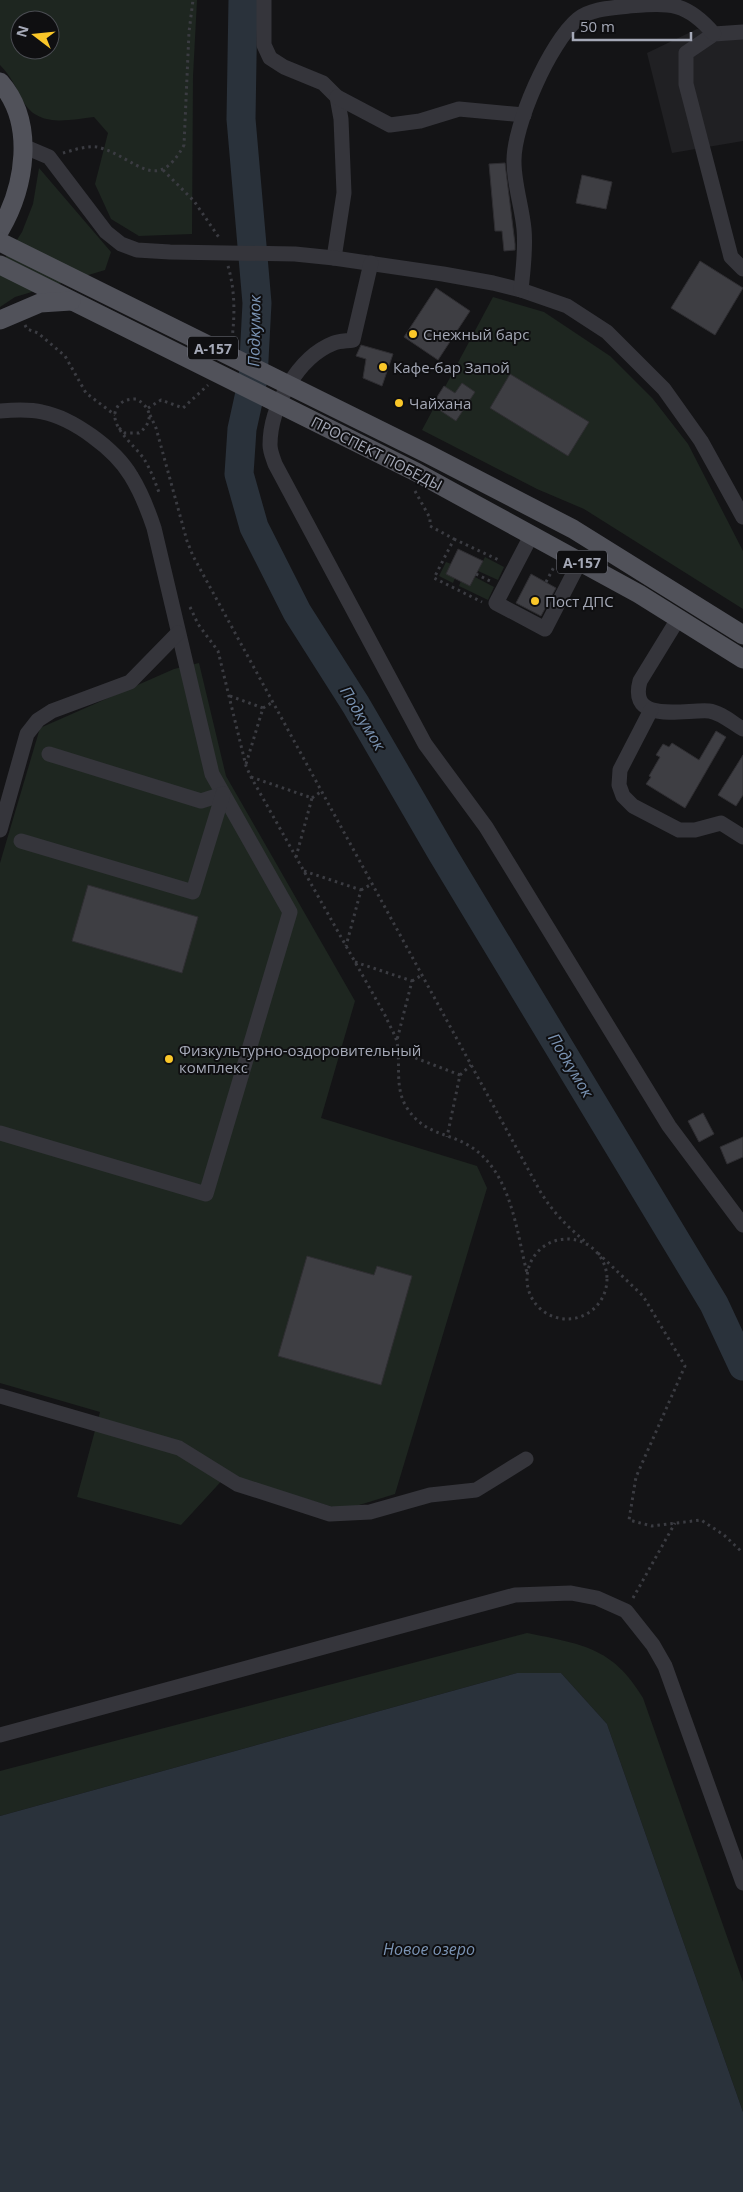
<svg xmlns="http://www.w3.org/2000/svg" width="743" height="2192" font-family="'Open Sans',sans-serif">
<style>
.built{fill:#202023}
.green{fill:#1e2620;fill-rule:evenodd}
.water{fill:#2a323b}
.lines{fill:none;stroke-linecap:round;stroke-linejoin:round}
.river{stroke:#2a323b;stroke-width:29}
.building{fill:#3e3e43;stroke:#2f2e32}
.path{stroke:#3b3c42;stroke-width:3;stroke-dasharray:2.5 4;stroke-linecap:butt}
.minor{stroke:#35353b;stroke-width:15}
.major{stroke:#51525a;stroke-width:19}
.poi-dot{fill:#fac729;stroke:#0f0f11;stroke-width:2}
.labels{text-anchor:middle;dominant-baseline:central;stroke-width:4;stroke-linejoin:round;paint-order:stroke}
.shield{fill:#0f0f11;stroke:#787b85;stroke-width:1}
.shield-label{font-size:14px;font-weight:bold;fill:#a5a9b7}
.poi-label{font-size:15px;fill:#a5a9b7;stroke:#0f0f11;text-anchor:start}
.street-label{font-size:15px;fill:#a5a9b7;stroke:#0f0f11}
.water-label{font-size:16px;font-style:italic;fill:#7b94b4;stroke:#0f0f11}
</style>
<rect width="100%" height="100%" fill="#141416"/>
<polygon class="built" points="697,29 743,36 743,141 672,153 647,53"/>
<g class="green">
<path d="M0 0H197L193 76 192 234 139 236 111 219 95 184 108 133 94 117C69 120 38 128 23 101 16 88 11 76 0 65ZM20 20H50V50H20Z"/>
<polygon points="39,168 111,252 105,270 15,297 0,307 0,266 22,232 33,204"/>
<polygon points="493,297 544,312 610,356 653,399 688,444 743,551 743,609 584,509 537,489 422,430"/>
<polygon points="485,557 504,567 498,580 478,571"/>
<polygon points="446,562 451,564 446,574 455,578 453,583 439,576"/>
<polygon points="475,577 494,587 488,600 459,586 461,581 470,586"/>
<polygon points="199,663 226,776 355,1001 321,1118 477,1166 487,1188 395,1494 343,1510 227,1475 181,1525 77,1497 100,1412 0,1383 0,863 40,728 174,669"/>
<path d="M527 1633C581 1644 613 1647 643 1698L743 1982V2112L607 1724 561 1673H517L0 1816V1771Z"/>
</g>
<polygon class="water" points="517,1673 561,1673 607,1724 743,2112 743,2192 0,2192 0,1816"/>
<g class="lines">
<polyline class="river" points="243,0 241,119 257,303 253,379 242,429 239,474 254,527 297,612 356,705 442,853 714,1304 743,1366"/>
</g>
<g class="building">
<polygon points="505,163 515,244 515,250 504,251 502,231 495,231 489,164"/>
<polygon points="582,175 612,182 606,209 576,203"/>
<polygon points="700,261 743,288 715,335 671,308"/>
<polygon points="436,288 470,311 438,360 404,337"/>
<polygon points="361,345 393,354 382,386 363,378 366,359 356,356"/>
<polygon points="510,374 589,422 568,456 490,408"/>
<polygon points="462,383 475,392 456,421 432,405 444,386 455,393"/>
<polygon points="458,549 483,561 470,586 446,574"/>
<polygon points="531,574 556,588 541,616 516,603"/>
<polygon points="716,731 726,737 685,808 646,784 651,777 649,776 660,757 656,755 663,744 669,747 672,743 699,760"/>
<polygon points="743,755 743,795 736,806 718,795"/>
<polygon points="88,885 198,917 182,973 72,941"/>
<polygon points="703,1113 714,1134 699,1142 688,1121"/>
<polygon points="743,1137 743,1157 727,1164 720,1147"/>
<polygon points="307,1256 374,1275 377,1266 412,1276 381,1385 278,1356"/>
</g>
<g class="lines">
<g class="path">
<path d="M63 153C74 150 90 144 101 148 137 159 157 195 184 145L189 32 193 0"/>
<polyline points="163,170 194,201 220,239"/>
<path d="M228 266C235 290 235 314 232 339"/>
<polyline points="25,325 27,329 38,333 65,356 86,393 115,415"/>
<polyline points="148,408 161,400 183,408 208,385"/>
<path d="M150 415 156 428 187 541 193 556 540 1191C553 1213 569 1228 588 1244"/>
<path d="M119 428 125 433H139C154 422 152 407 136 399 129 399 123 400 118 406 105 424 135 445 144 459 151 470 155 482 160 495"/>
<polyline points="415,491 430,518 430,526 454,539 434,578 482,602"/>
<polyline points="454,539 501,561"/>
<polyline points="476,574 492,582"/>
<polyline points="546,582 555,565"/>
<path d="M190 607 198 624 218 651 246 766 251 777 386 1017C389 1025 395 1034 397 1042 401 1064 394 1088 407 1108 424 1134 445 1132 468 1145 511 1170 516 1229 527 1273"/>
<polyline points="230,696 263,708 246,764"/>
<polyline points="263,708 273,702"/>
<polyline points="251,777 312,798 296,857"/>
<polyline points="312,798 322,791"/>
<polyline points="304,871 361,890 346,946"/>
<polyline points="361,890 372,884"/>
<polyline points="355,962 412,981 397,1040"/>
<polyline points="412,981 422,975"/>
<polyline points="397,1051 460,1075 447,1137"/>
<polyline points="460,1075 471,1065"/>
<circle cx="567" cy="1279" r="40"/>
<polyline points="598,1253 643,1296 685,1366 636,1477 629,1520 652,1526 701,1520 724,1535 743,1553"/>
<polyline points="633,1598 675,1523"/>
</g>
<g class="minor">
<polyline points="264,0 264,45 270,58 284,67 323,83 337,97 341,119 344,193 334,258"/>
<polyline points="743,32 714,34 686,53 686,84 731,257 743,269"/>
<polyline points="337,97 390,125 420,121 459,109 524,115"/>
<polyline points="23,146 49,157 106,232 121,244 137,250 170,252 295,254 334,258 443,274 493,283 521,290 567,306 607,332 664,389 701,441 743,517"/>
<path d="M371 263 353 340C347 341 339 341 334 343 298 357 270 407 270 445 270 451 273 458 275 464L425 744 486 827 669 1126 743 1225"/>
<path d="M521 290C523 270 526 249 524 229 522 207 514 184 514 162 513 126 550 42 578 19 592 8 613 8 629 6 669 3 686 1 714 34"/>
<path d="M0 411C13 410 29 409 42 412 73 418 115 449 131 476 141 492 148 510 154 528L212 774 290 912 206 1194 0 1133"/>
<polyline points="532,534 496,603 545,629 580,561"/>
<path d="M678 619 640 681C628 725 685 709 709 711 720 712 734 724 743 729"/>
<polyline points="651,710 620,770 619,785 623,796 633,806 679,830 695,830 721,823 743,837"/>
<polyline points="49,754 201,801 223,794"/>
<polyline points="0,830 27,734 38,720 52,711 130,682 178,633"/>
<polyline points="21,841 193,892 223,794"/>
<polyline points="0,1396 179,1448 237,1484 330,1514 370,1512 430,1495 476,1490 526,1459"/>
<polyline points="0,1735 515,1595 571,1593 597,1598 626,1611 653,1645 665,1666 743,1883"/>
</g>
<g class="major">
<path d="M0 82C36 123 25 187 0 230"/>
<polyline points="0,242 426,453 573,529 743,635"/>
<polyline points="0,265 416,472 639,594 743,659"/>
<polyline points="0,320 40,303 71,301"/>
</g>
</g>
<g class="poi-dot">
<circle cx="413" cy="334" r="5"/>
<circle cx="383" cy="367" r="5"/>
<circle cx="399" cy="403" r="5"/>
<circle cx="535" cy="601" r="5"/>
<circle cx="169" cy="1059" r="5"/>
</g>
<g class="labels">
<g class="shield">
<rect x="188" y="336.5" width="50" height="23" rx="4"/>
<rect x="557" y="550.5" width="50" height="23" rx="4"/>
</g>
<g class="shield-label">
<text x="213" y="348">А-157</text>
<text x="582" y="562">А-157</text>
</g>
<g class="poi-label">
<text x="423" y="334">Снежный барс</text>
<text x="393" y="367">Кафе-бар Запой</text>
<text x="409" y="403">Чайхана</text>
<text x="545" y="601">Пост ДПС</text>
<text x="179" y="1050">Физкультурно-оздоровительный<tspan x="179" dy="17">комплекс</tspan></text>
</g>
<g class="street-label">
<text transform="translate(377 453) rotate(27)">ПРОСПЕКТ ПОБЕДЫ</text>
</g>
<g class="water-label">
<text transform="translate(254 331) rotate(-89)">Подкумок</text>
<text transform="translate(363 718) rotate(59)">Подкумок</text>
<text transform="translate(571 1065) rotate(59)">Подкумок</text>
<text x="429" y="1949">Новое озеро</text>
</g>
</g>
<g transform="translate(35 35) rotate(286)"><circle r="24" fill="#0f0f11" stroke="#4b4d53"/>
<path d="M0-4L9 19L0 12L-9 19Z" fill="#fac729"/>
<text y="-8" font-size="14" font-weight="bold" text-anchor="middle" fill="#a5a9b7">N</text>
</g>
<path d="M573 32v8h118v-8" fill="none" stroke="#a5a9b7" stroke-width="2.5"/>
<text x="580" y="32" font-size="15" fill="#a5a9b7" stroke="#0f0f11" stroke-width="4" paint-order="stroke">50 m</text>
</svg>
